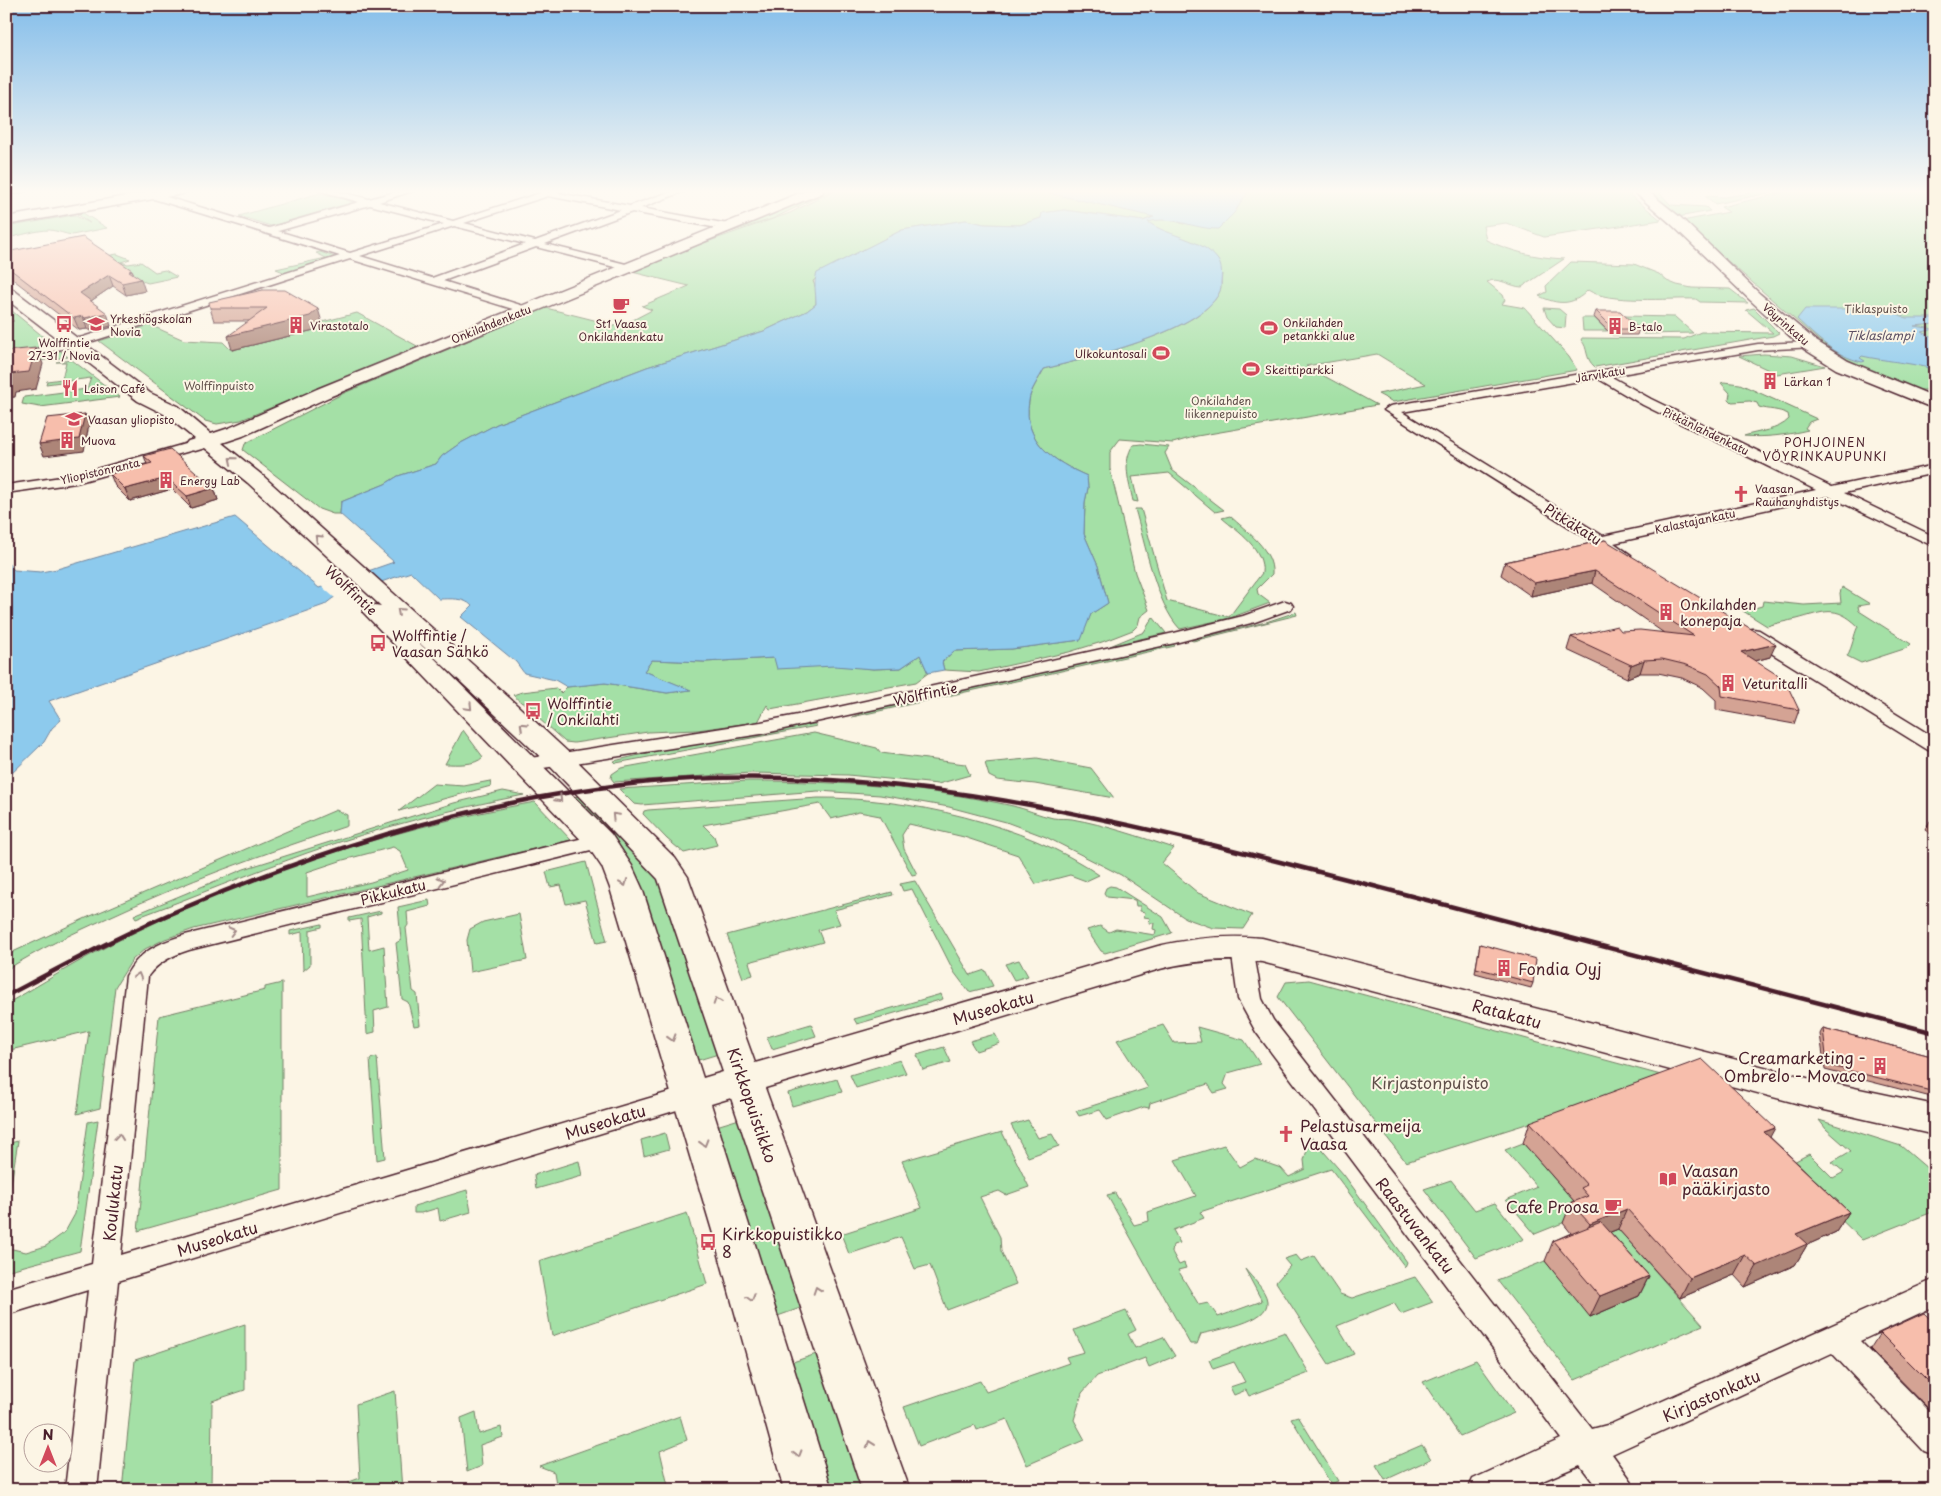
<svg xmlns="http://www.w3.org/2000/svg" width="1941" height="1496" font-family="'Playpen Sans',sans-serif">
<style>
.green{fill:#a4e0a6;stroke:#778068;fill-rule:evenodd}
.water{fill:#8dcaed;stroke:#72869f}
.pier{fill:#fcf5e5}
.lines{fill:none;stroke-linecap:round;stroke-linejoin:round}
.street-casing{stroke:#4a1f2b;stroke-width:3}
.secondary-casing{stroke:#4a1f2b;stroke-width:3}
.street{fill:#fcf5e5;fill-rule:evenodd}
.secondary{fill:#fcf5e5;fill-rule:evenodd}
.rail{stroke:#4a1f2b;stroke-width:4.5}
.wall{fill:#d4a394;stroke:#4a1f2b}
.shaded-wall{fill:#ad8578;stroke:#4a1f2b}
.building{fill:#f7beac;stroke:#4a1f2b}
.oneway{stroke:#a38a88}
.labels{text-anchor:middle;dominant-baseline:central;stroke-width:4;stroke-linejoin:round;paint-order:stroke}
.far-park-label{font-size:11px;fill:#604f4a;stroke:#fcf5e5}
.far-poi-label{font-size:11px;fill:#4a1f2b;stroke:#fcf5e5;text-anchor:start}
.far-street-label{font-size:11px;fill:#4a1f2b;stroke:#fcf5e5}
.far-water-label{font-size:12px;font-style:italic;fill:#5e5265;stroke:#fcf5e5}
.far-neighbourhood-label{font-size:12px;letter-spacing:1px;fill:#4a1f2b;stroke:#fcf5e5}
.street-label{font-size:14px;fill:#4a1f2b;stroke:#fcf5e5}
.poi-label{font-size:14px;fill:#4a1f2b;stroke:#fcf5e5;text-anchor:start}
.near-poi-label{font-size:16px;fill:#4a1f2b;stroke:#fcf5e5;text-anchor:start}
.near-street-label{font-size:16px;fill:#4a1f2b;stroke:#fcf5e5}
.near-park-label{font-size:16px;fill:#604f4a;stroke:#fcf5e5}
</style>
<rect width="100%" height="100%" fill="#fcf5e5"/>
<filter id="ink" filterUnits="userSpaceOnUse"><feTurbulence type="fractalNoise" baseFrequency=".02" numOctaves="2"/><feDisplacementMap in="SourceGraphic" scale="10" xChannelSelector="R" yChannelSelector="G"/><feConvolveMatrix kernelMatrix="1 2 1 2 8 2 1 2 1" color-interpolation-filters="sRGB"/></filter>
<g filter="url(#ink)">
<g class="green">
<polygon points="824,190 833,190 772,219 718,236"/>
<polygon points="835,190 1036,190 1155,216 1143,221 1064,210 1042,213 1041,218 1020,225 984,224 966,220 902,230 848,258 813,281 816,289 816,304 807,311 764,331 647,367 497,424 459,444 442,456 436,464 398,476 385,484 341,502 340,514 333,514 319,509 243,450 245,444 250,441 344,393 546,308 594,320 611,327 631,321 652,310 642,306 689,286 632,272 701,244 790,213"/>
<path d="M1249 190H1624L1661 220 1544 237 1506 223 1483 226 1486 240C1513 252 1533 257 1564 259L1522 287C1511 287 1498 276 1487 282L1503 295 1505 300 1502 304 1525 308 1569 357 1577 370 1393 402 1378 394 1426 384 1377 354 1306 366 1377 405 1197 436 1173 443 1120 439 1110 452V469L1135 573 1149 610 1140 617 1138 625 1133 630 1102 642 1069 652 979 672 944 670 942 662 954 651 1012 649 1080 640 1091 614 1108 603 1098 566 1084 534 1085 502 1088 488 1087 476C1055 462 1022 442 1029 401 1030 391 1039 379 1044 369 1084 359 1201 332 1219 293 1222 288 1221 280 1222 274L1195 243 1161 230 1147 222 1161 218 1174 220 1183 224 1234 213Z"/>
<polygon points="1648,190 1657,190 1671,205 1706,207 1710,211 1678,217"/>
<polygon points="1747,190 1784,190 1715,204 1705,196 1724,197 1750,193"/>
<polygon points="1793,190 1935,190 1935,390 1919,390 1880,375 1855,364 1824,345 1682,221 1729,212 1721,207"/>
<polygon points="320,193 354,202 271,226 239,216"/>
<path d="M83 213 107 228 72 235C65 234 58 231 50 230 36 230 20 236 6 238V227L74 215 90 223 77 214Z"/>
<polygon points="320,252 335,257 286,273 276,269 326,258 316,253"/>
<polygon points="117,254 130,259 121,262 128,264 141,262 155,272 165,270 177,277 148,283 142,281 136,282 106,256"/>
<path d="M1571 262 1634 264 1659 274 1667 281 1677 285 1692 288 1730 289 1748 303 1700 302 1696 299C1670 298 1608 304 1588 290 1573 306 1558 305 1539 296L1547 292 1546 286Z"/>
<polygon points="6,306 68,357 6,365 6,323 14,321 6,315"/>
<polygon points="1544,308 1559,309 1566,315 1565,328 1556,327 1547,317"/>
<path d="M1754 308 1779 333 1773 336 1595 367C1584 358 1589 348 1581 340L1582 338 1684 339 1701 332 1773 333 1746 310Z"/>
<polygon points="357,313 419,347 241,420 217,424 205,421 99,341 150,325 184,340 223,342 231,350 314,330 322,322"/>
<polygon points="1625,316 1675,317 1693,333 1643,334"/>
<polygon points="1582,318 1594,318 1607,331 1583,331"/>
<polygon points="1764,354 1792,356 1825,366 1777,374 1739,356"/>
<polygon points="72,360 120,397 40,407 22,404 24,397 87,389 91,378 46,384 47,381 62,379 66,362 56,362"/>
<path d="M1724 382 1740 384 1817 419 1809 422 1805 428 1808 430C1787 435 1765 438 1744 436 1758 431 1778 431 1789 419L1788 414C1778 409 1769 410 1759 407L1757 403 1750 401 1732 402 1729 399 1730 393 1721 383Z"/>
<path d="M1141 444 1169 447 1165 453 1172 470 1224 510 1215 512 1169 473 1132 477 1138 502 1133 501C1129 482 1122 462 1133 445Z"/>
<path d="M1135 509H1141L1167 601 1229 617 1262 573C1265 549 1238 532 1222 518L1230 516C1246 531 1274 550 1272 574L1257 589 1258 594 1270 603 1230 618 1180 629C1156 604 1145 543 1135 509Z"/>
<path d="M1842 587 1870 604 1858 606 1859 611 1911 644 1907 648 1861 663 1847 656C1853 646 1853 637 1858 626 1835 604 1824 612 1797 619 1787 621 1777 623 1767 626L1743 611 1762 606 1763 601 1804 605 1841 603 1840 593Z"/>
<polygon points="1296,612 1297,615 1193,641 1191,640 1266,622"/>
<polygon points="1153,617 1166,633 1110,646 1144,632"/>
<polygon points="1173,644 1175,646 852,717 868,711"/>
<polygon points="920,655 928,673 916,682 770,709 767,705 758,722 697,730 648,732 574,743 565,742 537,717 541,715 527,703 522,703 513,695 522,692 556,688 561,693 567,687 605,683 667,693 690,690 644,671 652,660 705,662 774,658 873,669 901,668"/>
<polygon points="814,724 817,726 616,763 614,761 669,748"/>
<path d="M463 730 483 757C475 766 456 764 445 764Z"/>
<polygon points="814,733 877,748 881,753 965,764 970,775 938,784 848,775 751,773 614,782 611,778 612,774 621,768"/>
<polygon points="1037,758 1091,768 1114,798 1035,784 997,780 989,776 985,763"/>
<polygon points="490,781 491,786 399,811 434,784 464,786"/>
<path d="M749 781C837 781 927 787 1013 806 1026 809 1039 815 1053 818 1059 819 1065 818 1072 819 1106 825 1140 837 1174 848L1162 863 1198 893 1252 915 1243 929 1213 928 1185 918 1121 875 1046 837 1006 822 949 807 880 795 818 791 642 805 634 804 619 789Z"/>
<path d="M503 791 524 795C451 809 378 828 307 853 250 873 193 897 136 918L134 915 244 869 454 803Z"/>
<path d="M581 796 652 869 662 884 725 1052 692 1062 630 863C615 834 595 819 571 797Z"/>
<path d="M818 798C906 797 1027 824 1099 875L1086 881 1070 875 1036 884 1018 855 964 837 909 824 902 835 904 849 917 874 912 875 880 816 859 812 831 819 820 804 703 825 714 836 717 845 684 853 667 839 643 814 644 811 648 810Z"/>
<path d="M535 802 571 840 194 929 165 939 145 949 132 960 115 987 100 1108 77 1114 89 1031 6 1051V1004C33 989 58 973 85 958 223 883 381 830 535 802ZM393 847 400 851 408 870 371 882 307 897V872L343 860Z"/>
<path d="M336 810 347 815V826C265 853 184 882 105 919 71 934 38 950 6 970V956L15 951 86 918Z"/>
<polygon points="586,862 607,941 597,943 585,900 566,904 561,885 550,887 546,872"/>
<polygon points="915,881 970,975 985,970 993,986 969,992 954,972 912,889 903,891 900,884"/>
<polygon points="1110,886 1116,887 1163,917 1172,933 1105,953 1101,951 1087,930 1100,926 1109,932 1116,929 1155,935 1156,930 1153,929 1154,923 1149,923 1150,918 1144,917 1145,912 1140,911 1140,906 1136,906 1135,900 1107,897 1104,893 1106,888"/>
<polygon points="892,892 893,895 834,910 840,924 818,930 823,942 749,962 753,975 743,978 727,935"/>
<polygon points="429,900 430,906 407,912 408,925 406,928 413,991 417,994 420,1025 414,1026 408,1002 402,999 396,943 401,940 398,907"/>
<polygon points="381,911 381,913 367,917 369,950 384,946 388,1007 374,1011 375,1032 367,1034 361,919 349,921 349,918"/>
<polygon points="519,914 527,960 470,972 467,940 470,929 483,922"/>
<polygon points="322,924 322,927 310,930 310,965 303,971 302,932 290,935 290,931"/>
<polygon points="1019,960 1028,976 1014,980 1005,964"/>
<polygon points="1309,980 1672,1078 1406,1162 1278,997 1286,982"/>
<polygon points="282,983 282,1190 138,1231 159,1016 265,990 265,987"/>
<polygon points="941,994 943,999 857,1024 854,1019"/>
<polygon points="811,1024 816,1036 772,1049 767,1037"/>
<polygon points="1163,1025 1174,1043 1201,1042 1197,1027 1244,1040 1260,1064 1228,1073 1224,1084 1228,1089 1214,1093 1208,1084 1150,1103 1149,1108 1144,1107 1107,1120 1100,1110 1079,1116 1076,1111 1148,1088 1117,1040"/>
<polygon points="995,1034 1000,1043 976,1051 970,1041"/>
<polygon points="944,1047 951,1062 923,1070 917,1055"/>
<polygon points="377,1057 385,1158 377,1160 370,1059"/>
<polygon points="900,1060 906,1073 856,1088 850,1075"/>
<polygon points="837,1079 842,1092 792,1106 788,1093"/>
<polygon points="746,1117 809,1305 772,1318 713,1127"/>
<polygon points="98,1120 80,1251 6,1271 6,1244 8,1248 26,1252 46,1246 65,1232 75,1214 88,1122"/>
<polygon points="1028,1120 1038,1138 1052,1134 1059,1146 1028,1157 1011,1125"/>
<polygon points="1819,1120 1901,1146 1935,1175 1935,1211 1862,1240 1786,1166 1809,1154 1833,1178 1844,1172 1832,1162 1851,1151 1826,1129"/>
<polygon points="1002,1132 1029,1187 1006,1195 999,1191 980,1197 1000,1237 1001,1251 1016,1284 947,1310 930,1265 915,1269 901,1237 849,1254 841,1234 922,1208 902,1161"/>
<polygon points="665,1133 669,1149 644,1156 641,1140"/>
<path d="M1311 1137 1344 1175 1407 1262 1405 1267 1331 1169 1200 1212 1204 1218 1173 1230 1180 1243 1173 1245 1172 1252 1179 1265 1184 1263 1186 1268 1178 1270 1199 1305 1208 1303 1218 1317 1262 1301 1245 1269C1252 1278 1266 1290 1267 1301 1270 1322 1216 1330 1201 1334L1197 1344H1190L1107 1195 1115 1193 1134 1225 1149 1221 1148 1212 1196 1196 1175 1160 1224 1145 1240 1167 1255 1159 1281 1168 1289 1177 1305 1169 1304 1160Z"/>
<polygon points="18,1141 6,1215 6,1144"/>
<polygon points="1523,1143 1578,1206 1580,1216 1535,1234 1506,1200 1537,1187 1505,1150"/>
<polygon points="579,1161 582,1176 536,1189 534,1175"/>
<polygon points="1451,1180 1475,1210 1495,1203 1524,1239 1476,1258 1424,1189"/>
<polygon points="467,1190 471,1212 440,1221 438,1208 421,1213 414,1213 414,1206"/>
<polygon points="687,1213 707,1284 552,1336 539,1261"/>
<polygon points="1618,1229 1703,1325 1575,1380 1497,1280 1545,1261 1591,1316 1639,1296 1591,1240"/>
<polygon points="1296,1255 1301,1261 1314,1256 1340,1294 1352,1298 1415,1277 1433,1302 1401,1314 1394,1303 1337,1326 1354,1354 1329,1364 1276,1282 1290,1266 1284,1259"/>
<polygon points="1126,1311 1136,1330 1128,1334 1135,1348 1163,1337 1175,1356 1149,1367 1145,1358 1097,1376 1082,1393 1074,1420 1085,1440 1027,1465 1007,1419 977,1430 975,1425 919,1446 904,1407 980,1381 986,1392 1069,1363 1066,1357 1084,1352 1074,1330"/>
<polygon points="245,1324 245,1390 212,1401 211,1490 122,1490 135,1360"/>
<polygon points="1285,1332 1309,1373 1249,1396 1246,1390 1234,1395 1230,1387 1245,1382 1234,1362 1213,1369 1209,1360"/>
<polygon points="825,1351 871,1490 825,1490 787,1364"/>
<polygon points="1476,1360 1514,1413 1460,1436 1423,1382"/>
<polygon points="395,1391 402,1490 350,1490 349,1482 360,1478 356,1404"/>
<polygon points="476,1412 479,1434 501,1427 503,1437 480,1445 482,1466 467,1472 461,1418"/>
<polygon points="680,1416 687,1440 660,1451 669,1490 557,1490 554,1472 539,1466"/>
<polygon points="1298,1416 1338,1481 1331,1484 1291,1418"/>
<polygon points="1422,1445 1431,1459 1385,1480 1376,1465"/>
</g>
<g class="water">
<path d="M1036 190H1249L1234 213 1218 229C1193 229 1172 215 1148 222 1169 237 1202 238 1218 260 1222 266 1222 274 1221 282 1221 285 1221 290 1219 293 1200 332 1084 359 1044 369 1039 379 1030 390 1029 401 1022 442 1055 462 1087 476L1088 488 1085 502 1084 534 1098 566 1108 603 1091 614 1081 640 1012 649 954 651 942 662 944 670 928 673 920 655 901 668 873 669 834 666 777 669 774 658 705 662 652 660 644 671 691 690 667 693 605 683 567 687 555 680 524 673 516 662 461 617 472 606C464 597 450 599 439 599L411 572 333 598 324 605 49 701 61 720 52 728 44 742 6 779V561L14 570 41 572 57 569 235 517 319 588 394 562 340 514 341 502 385 484 398 476 436 464 442 456 459 444 497 424 647 367 764 331 807 311 816 304C816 292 813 283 817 273L902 230 966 220 984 224 1020 225 1041 218 1042 213 1064 210 1143 221 1154 217Z"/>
<path d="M1805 309H1876L1896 313 1906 318H1935V324L1914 326 1935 329 1922 332 1935 338V372L1929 370V368C1906 362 1885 361 1862 356L1860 358 1865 361 1862 362C1835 356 1816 337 1797 319Z"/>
</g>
<polygon class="pier" points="365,569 383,584 336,599 320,585"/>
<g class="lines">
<g class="street-casing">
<g id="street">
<polygon points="6,190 28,190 6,196"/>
<path d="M140 190H150L160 195 269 228 359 202 318 190H332L369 199 402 190H415L379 202 453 221 540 193 541 191 563 190 558 193 630 206 675 190H687L641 208 728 224 733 227 728 230 632 212 545 244 634 266V270L630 271 536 247 443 281 530 308 531 310 526 313 350 259 90 342 37 355 6 364V357L83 337 340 256 154 199ZM548 196 621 210 535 241 464 223ZM370 205 444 224 350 253 278 231ZM454 226 525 244 432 278 360 256Z"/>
<path d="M1810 342 1814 343 1816 345 1814 347 1758 350 1610 376 1651 399 1832 487 1935 465V473L1844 493 1935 537V547L1828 496 1614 543 1631 555 1628 558H1618L1384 410 1390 406 1758 344ZM1597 378 1643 405 1816 490 1603 536 1402 412Z"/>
<polygon points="192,442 199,446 197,449 76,483 6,493 6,485 75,475"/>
<polygon points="1285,601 1291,603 1293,606 1291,609 1255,622 1175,643 834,718 761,734 524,771 517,769 514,765 517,761 524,759 761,722 834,708 1174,633 1243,616"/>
<polygon points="1753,629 1759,630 1935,738 1935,752 1928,750 1747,638 1745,634 1747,630"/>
<path d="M600 834 607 836 610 841 607 846 189 950C173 955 158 962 148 976L121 1255 690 1086 699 1089 703 1096 699 1103 690 1106 118 1281 97 1490H65L88 1290 6 1315V1289L92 1264 126 976C139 951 159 943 185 935Z"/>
<polygon points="1242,940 1250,942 1253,948 1262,999 1273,1020 1592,1429 1611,1424 1935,1279 1935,1306 1860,1341 1935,1417 1935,1455 1924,1451 1832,1353 1612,1454 1630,1479 1635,1490 1599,1490 1580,1465 1521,1490 1468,1490 1473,1479 1561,1439 1256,1032 1238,999 1231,948 1234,942"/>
</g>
</g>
<g class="secondary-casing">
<g id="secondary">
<polygon points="161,190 188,190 182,194 6,225 6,217"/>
<path d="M807 190H824L822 193 329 397 243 436 222 443 262 475 493 683 569 753 675 858 688 877 755 1063 1158 946C1193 938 1226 935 1262 938L1807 1078 1935 1105V1135L1807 1106 1262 962C1226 958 1195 960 1160 969L765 1088 910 1490H862L731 1098 711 1104 832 1490H784L714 1237 610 888 602 867 589 848 363 612 367 607 375 605 381 606 248 483 205 448 195 451 188 449 185 445 188 441 195 439 164 414 138 401 6 299V287L11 288 150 393 178 406 211 434 229 428 317 389ZM409 633 549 765 658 879 723 1072 703 1078 642 888 632 866 611 834Z"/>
<polygon points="1632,190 1646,190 1680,217 1760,294 1816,341 1848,361 1935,397 1935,409 1836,369 1804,349 1750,300 1670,223"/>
</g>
</g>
<use href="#street" class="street"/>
<use href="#secondary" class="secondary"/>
<path class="rail" d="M6 996C65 965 124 933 186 907 334 844 489 797 650 782 899 759 1142 826 1381 888 1566 937 1750 985 1935 1033"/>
</g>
<g class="wall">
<polygon points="6,252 132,270 134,274 145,291 126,295 113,286 91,301 111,326 90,331 87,329 79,330 6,274"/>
<polygon points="263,290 322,322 314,330 232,350 249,321 214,321 210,308"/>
<polygon points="1596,311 1639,329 1637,335 1612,335 1594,317"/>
<polygon points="144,456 214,488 218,500 191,508 172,489 130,501 115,486 110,474 147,464"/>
<polygon points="1605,540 1770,657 1755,661 1799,710 1794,724 1716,710 1716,700 1703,688 1682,678 1658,673 1640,673 1627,678 1567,650 1571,637 1664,633 1592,583 1531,596 1501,575 1505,562"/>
<polygon points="1935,819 1935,837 1925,830 1930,821"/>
<polygon points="1480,944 1533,983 1531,988 1475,973"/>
<polygon points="1823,1028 1935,1057 1935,1098 1825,1070 1820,1034"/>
<polygon points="1530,1122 1770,1137 1849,1212 1836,1232 1807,1245 1795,1265 1745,1287 1734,1275 1680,1298 1618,1229 1610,1232 1649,1276 1639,1296 1590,1317 1545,1261 1553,1241 1571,1233 1563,1223 1571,1203 1574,1201 1523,1143"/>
<polygon points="1935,1324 1935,1415 1870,1349 1880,1333"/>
</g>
<g class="shaded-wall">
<polygon points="132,270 136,280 141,279 145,291 126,295 122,283 129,271"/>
<polygon points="109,275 113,286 85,305 80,293"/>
<polygon points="318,309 322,322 314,330 232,350 228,336"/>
<polygon points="107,313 111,326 90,331 85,318"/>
<polygon points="83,316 87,329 79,330 74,318"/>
<polygon points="36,348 43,364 36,389 16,392 15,397 6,398 6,380 9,374"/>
<polygon points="85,414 89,425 84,451 44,456 39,444"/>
<polygon points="167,478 172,489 130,501 125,489"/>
<polygon points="214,488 218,500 191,508 187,496"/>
<polygon points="1595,571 1592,583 1531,596 1534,583"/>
<polygon points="1776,644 1770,657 1736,666 1741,652"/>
<polygon points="1644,660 1640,673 1627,678 1631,665"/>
<polygon points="1775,1128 1764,1148 1764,1132"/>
<polygon points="1627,1209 1618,1229 1581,1244 1590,1224"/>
<polygon points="1849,1212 1836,1232 1807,1245 1795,1265 1745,1287 1757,1266 1796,1234"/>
<polygon points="1745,1255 1734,1275 1680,1298 1690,1278"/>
<polygon points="1649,1276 1639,1296 1590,1317 1600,1296"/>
</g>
<g class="building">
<polygon points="83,237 132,270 129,271 141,279 122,283 109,275 80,293 107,313 85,318 83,316 74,318 6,266 6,252"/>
<polygon points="263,290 285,290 318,309 310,316 228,336 267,308 210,308 209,302"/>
<polygon points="1596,311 1620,311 1639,329 1614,329"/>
<polygon points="36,348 29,372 9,374 8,380 6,380 6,351"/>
<polygon points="85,414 79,439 39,444 47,418"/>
<polygon points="170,449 214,488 187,496 167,478 125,489 110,474 152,463 144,456"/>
<polygon points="1605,540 1776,644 1741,652 1776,674 1789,689 1799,710 1722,696 1721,686 1708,674 1687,665 1662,659 1644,660 1631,665 1571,637 1617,626 1621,631 1640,630 1694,636 1595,571 1534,583 1505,562"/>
<polygon points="1935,819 1935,824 1930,821"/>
<polygon points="1480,944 1536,959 1533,983 1476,968"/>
<polygon points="1823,1028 1935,1057 1935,1092 1827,1065"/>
<polygon points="1702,1059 1775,1128 1764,1132 1849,1212 1796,1234 1807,1244 1757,1266 1745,1255 1690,1278 1627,1209 1590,1224 1571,1203 1588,1196 1581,1188 1587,1185 1530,1122"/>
<polygon points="1601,1222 1649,1276 1600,1296 1553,1241"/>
<polygon points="1924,1313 1935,1324 1935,1388 1880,1333"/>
</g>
<defs><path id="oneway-chevron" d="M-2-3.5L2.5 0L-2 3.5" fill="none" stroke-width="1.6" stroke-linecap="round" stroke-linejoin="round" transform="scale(1.25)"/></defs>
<g class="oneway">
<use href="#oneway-chevron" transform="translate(232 460) rotate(-140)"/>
<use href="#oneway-chevron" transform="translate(318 538) rotate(-137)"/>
<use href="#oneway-chevron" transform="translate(400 611) rotate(-138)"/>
<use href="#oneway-chevron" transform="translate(469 707) rotate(46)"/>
<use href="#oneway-chevron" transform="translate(523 726) rotate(-137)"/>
<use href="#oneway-chevron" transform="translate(559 799) rotate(45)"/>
<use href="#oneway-chevron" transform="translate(615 816) rotate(-134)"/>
<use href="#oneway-chevron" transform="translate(441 881) rotate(-14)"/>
<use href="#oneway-chevron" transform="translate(624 883) rotate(68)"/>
<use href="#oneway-chevron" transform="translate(232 931) rotate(-14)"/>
<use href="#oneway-chevron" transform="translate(138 976) rotate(-73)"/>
<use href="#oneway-chevron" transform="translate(717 1001) rotate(-109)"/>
<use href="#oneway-chevron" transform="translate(672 1038) rotate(73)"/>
<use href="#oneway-chevron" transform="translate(119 1137) rotate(-84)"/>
<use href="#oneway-chevron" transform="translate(704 1143) rotate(73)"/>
<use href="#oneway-chevron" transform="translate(817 1290) rotate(-109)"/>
<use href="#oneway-chevron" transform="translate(751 1298) rotate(74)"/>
<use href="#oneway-chevron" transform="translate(870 1444) rotate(-109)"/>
<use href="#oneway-chevron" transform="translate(798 1454) rotate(73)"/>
</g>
</g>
<linearGradient id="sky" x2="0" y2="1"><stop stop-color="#83bdea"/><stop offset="0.48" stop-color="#fefaf3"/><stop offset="1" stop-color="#fefaf3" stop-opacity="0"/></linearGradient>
<rect width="1941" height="399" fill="url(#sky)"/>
<defs>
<g id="cafe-bare" transform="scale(1.35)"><path d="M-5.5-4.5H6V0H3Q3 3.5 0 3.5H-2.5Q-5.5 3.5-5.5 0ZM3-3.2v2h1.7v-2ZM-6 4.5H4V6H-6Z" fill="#d1495b" stroke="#fcf5e5" stroke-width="2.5" paint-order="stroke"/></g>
<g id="bus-bare" transform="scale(1.35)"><path d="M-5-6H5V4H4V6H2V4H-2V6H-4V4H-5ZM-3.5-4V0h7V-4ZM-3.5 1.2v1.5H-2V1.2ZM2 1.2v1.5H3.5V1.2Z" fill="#d1495b" stroke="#fcf5e5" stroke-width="2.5" paint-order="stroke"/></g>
<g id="university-bare" transform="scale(1.35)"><path d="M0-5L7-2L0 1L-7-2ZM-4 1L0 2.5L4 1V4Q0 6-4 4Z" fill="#d1495b" stroke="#fcf5e5" stroke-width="2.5" paint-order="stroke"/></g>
<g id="building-bare" transform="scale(1.35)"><path d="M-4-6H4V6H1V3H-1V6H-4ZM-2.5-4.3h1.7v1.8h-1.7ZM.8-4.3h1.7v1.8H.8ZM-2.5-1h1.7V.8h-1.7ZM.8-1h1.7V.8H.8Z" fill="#d1495b" stroke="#fcf5e5" stroke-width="2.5" paint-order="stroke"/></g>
<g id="stadium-bare" transform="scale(1.35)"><path d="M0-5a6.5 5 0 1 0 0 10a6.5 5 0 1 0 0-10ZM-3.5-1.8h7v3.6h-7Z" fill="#d1495b" stroke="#fcf5e5" stroke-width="2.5" paint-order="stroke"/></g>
<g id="restaurant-bare" transform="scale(1.35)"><path d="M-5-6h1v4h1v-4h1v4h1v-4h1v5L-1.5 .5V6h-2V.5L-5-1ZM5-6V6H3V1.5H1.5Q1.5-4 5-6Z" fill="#d1495b" stroke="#fcf5e5" stroke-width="2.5" paint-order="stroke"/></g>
<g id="church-bare" transform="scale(1.35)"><path d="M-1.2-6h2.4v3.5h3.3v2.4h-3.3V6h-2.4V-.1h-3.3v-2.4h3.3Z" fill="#d1495b" stroke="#fcf5e5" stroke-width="2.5" paint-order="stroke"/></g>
<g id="library-bare" transform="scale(1.35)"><path d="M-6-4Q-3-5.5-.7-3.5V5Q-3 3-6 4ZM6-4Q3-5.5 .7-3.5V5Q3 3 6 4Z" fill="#d1495b" stroke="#fcf5e5" stroke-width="2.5" paint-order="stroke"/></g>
</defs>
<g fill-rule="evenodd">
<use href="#cafe-bare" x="621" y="305"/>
<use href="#bus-bare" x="64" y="324"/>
<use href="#university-bare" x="96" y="324"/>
<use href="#building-bare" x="296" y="325"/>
<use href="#building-bare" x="1615" y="326"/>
<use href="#stadium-bare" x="1269" y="328"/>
<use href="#stadium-bare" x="1161" y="353"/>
<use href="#stadium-bare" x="1251" y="369"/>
<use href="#building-bare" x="1770" y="381"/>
<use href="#restaurant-bare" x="70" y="388"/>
<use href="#university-bare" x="74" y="419"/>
<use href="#building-bare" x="67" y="440"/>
<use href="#building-bare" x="166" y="480"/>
<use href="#church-bare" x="1741" y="494"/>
<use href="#building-bare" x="1666" y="612"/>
<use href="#bus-bare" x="378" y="643"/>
<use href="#building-bare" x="1728" y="683"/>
<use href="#bus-bare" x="533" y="711"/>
<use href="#building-bare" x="1504" y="968"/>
<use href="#building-bare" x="1880" y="1066"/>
<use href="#church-bare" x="1286" y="1134"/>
<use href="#library-bare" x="1668" y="1179"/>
<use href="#cafe-bare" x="1613" y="1206"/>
<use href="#bus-bare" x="708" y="1242"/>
</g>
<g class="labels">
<g class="far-park-label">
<text x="1876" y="308">Tiklaspuisto</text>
<text x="219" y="385">Wolffinpuisto</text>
<text x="1221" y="400">Onkilahden<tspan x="1221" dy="13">liikennepuisto</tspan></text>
</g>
<g class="far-poi-label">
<text x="110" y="318">Yrkeshögskolan<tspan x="110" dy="13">Novia</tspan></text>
<text x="1283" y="322">Onkilahden<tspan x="1283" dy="13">petankki alue</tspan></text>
<text x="621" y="323" text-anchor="middle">St1 Vaasa<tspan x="621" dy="13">Onkilahdenkatu</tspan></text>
<text x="310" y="325">Virastotalo</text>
<text x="1629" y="326">B-talo</text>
<text x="64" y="342" text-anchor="middle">Wolffintie<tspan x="64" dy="13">27-31 / Novia</tspan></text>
<text x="1147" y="353" text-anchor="end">Ulkokuntosali</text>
<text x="1265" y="369">Skeittiparkki</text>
<text x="1784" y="381">Lärkan 1</text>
<text x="84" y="388">Leison Café</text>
<text x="88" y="419">Vaasan yliopisto</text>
<text x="81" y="440">Muova</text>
<text x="180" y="480">Energy Lab</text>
<text x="1755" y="488">Vaasan<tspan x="1755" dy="13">Rauhanyhdistys</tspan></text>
</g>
<g class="far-street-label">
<text transform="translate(491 324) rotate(-22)">Onkilahdenkatu</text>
<text transform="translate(1786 324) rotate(41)">Vöyrinkatu</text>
<text transform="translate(1600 374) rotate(-10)">Järvikatu</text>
<text transform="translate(1706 431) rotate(26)">Pitkänlahdenkatu</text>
<text transform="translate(100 471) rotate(-13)">Yliopistonranta</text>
<text transform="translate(1695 521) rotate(-12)">Kalastajankatu</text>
</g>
<g class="far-water-label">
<text x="1880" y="335">Tiklaslampi</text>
</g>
<g class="far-neighbourhood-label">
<text x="1825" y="442">POHJOINEN<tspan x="1825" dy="14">VÖYRINKAUPUNKI</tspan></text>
</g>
<g class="street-label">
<text transform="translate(1573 524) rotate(32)">Pitkäkatu</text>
<text transform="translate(351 590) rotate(43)">Wolffintie</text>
<text transform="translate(925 694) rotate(-12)">Wolffintie</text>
<text transform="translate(393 892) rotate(-14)">Pikkukatu</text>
</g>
<g class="poi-label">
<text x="1680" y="604">Onkilahden<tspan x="1680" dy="16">konepaja</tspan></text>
<text x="392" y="635">Wolffintie /<tspan x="392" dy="16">Vaasan Sähkö</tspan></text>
<text x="1742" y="683">Veturitalli</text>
<text x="547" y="703">Wolffintie<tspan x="547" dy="16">/ Onkilahti</tspan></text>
</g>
<g class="near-poi-label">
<text x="1518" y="968">Fondia Oyj</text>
<text x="1866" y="1057" text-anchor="end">Creamarketing -<tspan x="1866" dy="18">Ombrelo - Movaco</tspan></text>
<text x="1300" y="1125">Pelastusarmeija<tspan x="1300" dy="18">Vaasa</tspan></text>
<text x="1682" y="1170">Vaasan<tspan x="1682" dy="18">pääkirjasto</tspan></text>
<text x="1599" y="1206" text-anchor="end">Cafe Proosa</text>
<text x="722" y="1233">Kirkkopuistikko<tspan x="722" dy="18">8</tspan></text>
</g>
<g class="near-street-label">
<text transform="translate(993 1007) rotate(-16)">Museokatu</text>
<text transform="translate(1507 1013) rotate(15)">Ratakatu</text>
<text transform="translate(753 1105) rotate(71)">Kirkkopuistikko</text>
<text transform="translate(605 1121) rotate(-17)">Museokatu</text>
<text transform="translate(112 1203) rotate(-84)">Koulukatu</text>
<text transform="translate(1416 1225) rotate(52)">Raastuvankatu</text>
<text transform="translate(217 1238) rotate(-17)">Museokatu</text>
<text transform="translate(1711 1395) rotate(-24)">Kirjastonkatu</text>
</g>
<g class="near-park-label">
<text x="1430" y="1082">Kirjastonpuisto</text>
</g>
</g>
<rect width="1941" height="1496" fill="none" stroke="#fcf5e5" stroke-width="25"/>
<rect x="12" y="12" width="1916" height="1471" fill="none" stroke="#4a1f2b" stroke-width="2" filter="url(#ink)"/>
<g transform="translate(48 1448)"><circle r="24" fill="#fcf5e5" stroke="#b59f9b"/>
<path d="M0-4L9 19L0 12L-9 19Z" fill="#d1495b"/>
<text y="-8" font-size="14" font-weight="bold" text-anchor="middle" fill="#4a1f2b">N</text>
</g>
</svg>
